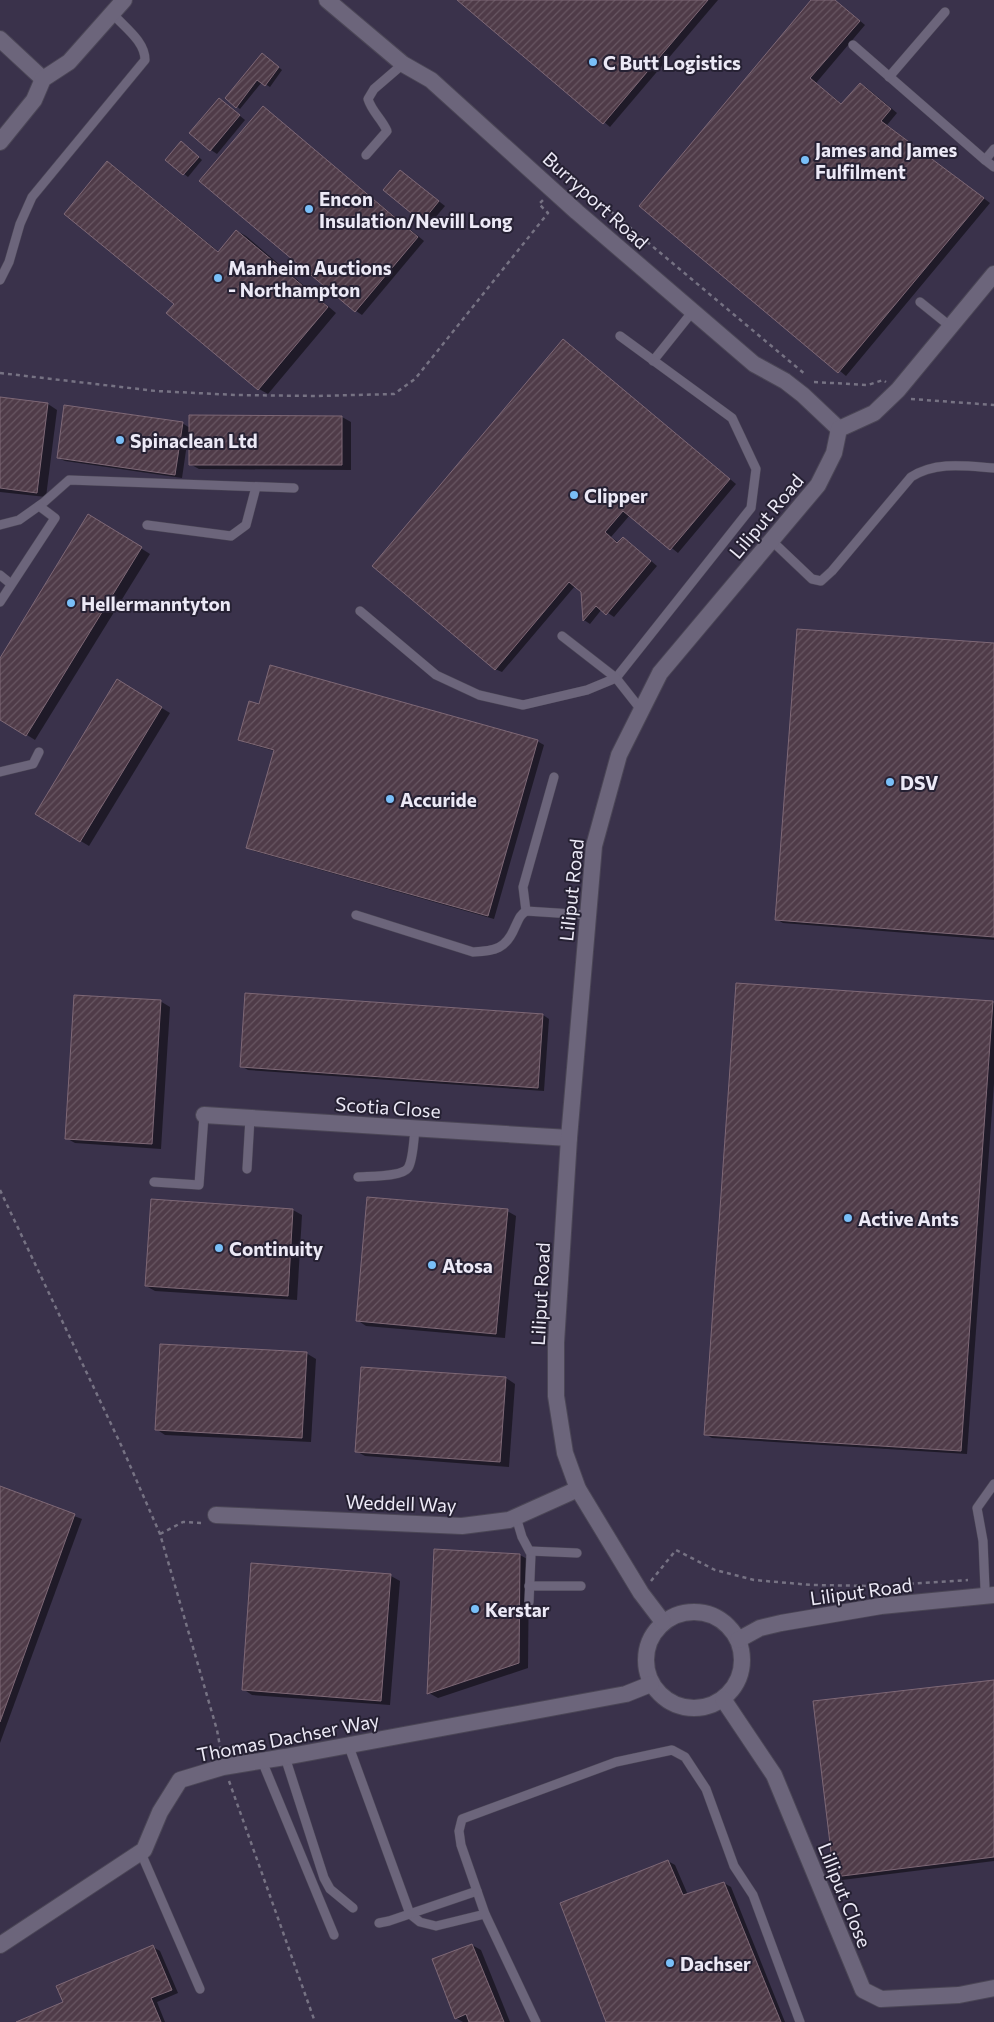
<svg xmlns="http://www.w3.org/2000/svg" width="994" height="2022" font-family="Commissioner,sans-serif">
<style>
.built{fill:#3a324b}
.shadow{fill:#0007}
.building{fill:url(#building-hatch);stroke:#7e6876}
.lines{fill:none;stroke-linecap:round;stroke-linejoin:round}
.service-casing{stroke:#4b4656;stroke-width:10}
.minor-casing{stroke:#4b4656;stroke-width:18}
.path{stroke:#767283;stroke-width:2.5;stroke-dasharray:4 4;stroke-linecap:butt}
.service{stroke:#6c657b;stroke-width:9}
.minor{stroke:#6c657b;stroke-width:16}
.poi-dot{fill:#79bff8;stroke:#262133;stroke-width:2}
.labels{text-anchor:middle;dominant-baseline:central;stroke-width:4;stroke-linejoin:round;paint-order:stroke}
.poi-label{font-size:19px;font-weight:bold;fill:#ece9f6;stroke:#262133;text-anchor:start}
.street-label{font-size:19px;fill:#ece9f6;stroke:#262133}
</style>
<defs>
<pattern id="building-hatch" width="6" height="6" patternUnits="userSpaceOnUse" patternTransform="scale(1.25)"><rect width="6" height="6" fill="#4f3b48"/><path d="M-1 1l2-2M0 6l6-6M5 7l2-2" fill="none" stroke="#685763"/></pattern>
</defs>
<rect width="100%" height="100%" fill="#302a3e"/>
<rect class="built" x="0" y="0" width="994" height="2022"/>
<g class="shadow">
<polygon points="459,0 718,0 610,127"/>
<polygon points="813,0 835,0 865,25 816,83 842,104 861,84 867,88 897,113 887,125 990,203 846,376 641,206"/>
<polygon points="266,57 282,70 270,87 262,82 240,109 236,106"/>
<polygon points="219,99 245,120 217,154 211,150"/>
<polygon points="263,107 424,241 362,315 356,311"/>
<polygon points="185,145 202,160 188,177 167,160"/>
<polygon points="107,163 116,168 219,252 237,231 246,236 336,313 268,394 259,389 168,313 176,304"/>
<polygon points="400,171 445,206 429,225 423,221"/>
<polygon points="563,340 736,484 678,553 630,515 611,537 619,543 623,538 629,542 657,566 614,617 602,609 590,624 584,620 582,592 575,586 502,672 495,669"/>
<polygon points="0,398 48,404 57,410 46,497 0,492"/>
<polygon points="342,417 351,422 351,470 199,469 190,464 190,430 189,430 182,478 65,461 58,458 182,423 190,428"/>
<polygon points="98,521 150,554 35,740 0,718 0,660"/>
<polygon points="994,644 994,940 783,923 776,919"/>
<polygon points="117,681 170,713 89,846 36,814"/>
<polygon points="260,706 537,741 544,745 494,919 254,851 247,847 274,751 246,743 240,739"/>
<polygon points="737,985 994,1003 994,1083 967,1454 712,1438 705,1434"/>
<polygon points="160,1001 170,1007 161,1149 75,1143 66,1138"/>
<polygon points="543,1015 549,1019 544,1091 248,1070 241,1066"/>
<polygon points="152,1201 293,1210 302,1215 297,1300 155,1291 146,1286"/>
<polygon points="507,1211 516,1216 505,1338 366,1326 357,1320"/>
<polygon points="306,1353 316,1359 311,1442 165,1435 156,1429"/>
<polygon points="362,1368 506,1378 515,1384 509,1467 365,1456 356,1451"/>
<polygon points="0,1488 82,1519 0,1743"/>
<polygon points="435,1550 520,1555 529,1560 528,1668 438,1698 429,1693"/>
<polygon points="391,1576 400,1581 390,1705 252,1695 243,1689"/>
<polygon points="994,1682 994,1861 842,1880 836,1876"/>
<polygon points="668,1861 675,1865 688,1895 724,1883 731,1887 785,2022 607,2022"/>
<polygon points="472,1945 481,1950 510,2022 463,2022 456,2018"/>
<polygon points="153,1947 160,1951 178,1993 157,2002 165,2022 19,2022 65,2003"/>
</g>
<g class="building">
<polygon points="457,0 708,0 603,124"/>
<polygon points="811,0 835,0 860,21 810,78 841,104 860,83 891,109 881,121 984,198 838,373 639,206"/>
<polygon points="262,53 279,67 265,86 257,80 236,108 225,98"/>
<polygon points="219,98 240,115 210,151 189,133"/>
<polygon points="263,106 418,237 355,312 199,181"/>
<polygon points="181,141 199,157 183,175 165,160"/>
<polygon points="107,161 218,252 236,230 328,307 258,390 166,313 174,304 64,214"/>
<polygon points="400,170 439,201 422,222 383,190"/>
<polygon points="563,339 730,479 670,550 623,511 605,532 617,543 623,537 651,561 606,615 596,606 583,621 581,592 569,582 495,670 372,566"/>
<polygon points="0,397 48,403 37,493 0,488"/>
<polygon points="64,405 183,422 175,475 57,458"/>
<polygon points="189,415 342,416 342,465 189,465"/>
<polygon points="88,514 142,547 26,736 0,720 0,658"/>
<polygon points="797,629 994,643 994,937 775,920"/>
<polygon points="270,665 538,740 488,916 246,848 274,750 238,740 249,701 259,704"/>
<polygon points="117,679 162,707 80,842 35,814"/>
<polygon points="736,983 993,1001 961,1451 704,1435"/>
<polygon points="245,993 543,1014 538,1088 240,1067"/>
<polygon points="74,995 161,1000 152,1144 65,1139"/>
<polygon points="367,1197 508,1209 496,1334 356,1321"/>
<polygon points="151,1199 293,1209 288,1296 145,1286"/>
<polygon points="160,1344 307,1352 302,1438 155,1430"/>
<polygon points="361,1367 506,1377 500,1462 355,1452"/>
<polygon points="0,1486 75,1514 0,1722"/>
<polygon points="434,1549 520,1554 519,1663 427,1694"/>
<polygon points="251,1563 391,1574 381,1701 242,1690"/>
<polygon points="994,1680 994,1857 834,1877 813,1701"/>
<polygon points="668,1860 683,1895 724,1882 781,2022 606,2022 560,1903"/>
<polygon points="472,1944 504,2022 469,2022 466,2014 455,2019 432,1959"/>
<polygon points="153,1945 172,1990 151,1998 161,2022 16,2022 63,2002 56,1986"/>
</g>
<g class="lines">
<g class="service-casing">
<g id="service">
<polyline points="853,45 985,160 994,149"/>
<polyline points="889,77 945,12"/>
<path d="M366 155 387 131C382 119 372 112 368 99L374 89 403 64"/>
<polyline points="985,160 994,167"/>
<path d="M0 280 9 262 20 224 32 197 145 60C145 41 124 27 113 14"/>
<polyline points="920,302 951,327"/>
<polyline points="653,361 693,311"/>
<polyline points="0,525 19,520 43,503 69,480 294,488"/>
<polyline points="147,525 231,536 246,525 256,487"/>
<path d="M772 541 812 579 821 581 832 571 911 477C936 461 966 466 994 468"/>
<polyline points="0,575 11,584"/>
<polyline points="0,602 55,518 39,506"/>
<polyline points="360,611 436,675 479,695 523,705 587,690 616,678 751,508 756,469 732,418 620,336"/>
<polyline points="562,636 616,678 642,711"/>
<polyline points="0,772 33,764 39,752"/>
<polyline points="526,911 523,887 554,777"/>
<path d="M356 915 473 952C495 951 506 949 515 927 519 919 519 916 526 911L588 915"/>
<polyline points="247,1169 250,1118"/>
<path d="M358 1177C369 1176 402 1177 408 1168 413 1161 414 1138 415 1128"/>
<polyline points="154,1182 199,1185 204,1115"/>
<polyline points="516,1517 522,1537 531,1554 529,1602"/>
<polyline points="530,1551 577,1553"/>
<polyline points="529,1586 581,1586"/>
<polyline points="985,1589 983,1541 977,1508 994,1484"/>
<polyline points="348,1744 410,1914 420,1922 436,1926 485,1914"/>
<polyline points="285,1757 324,1878 330,1889 353,1908"/>
<polyline points="262,1761 334,1935"/>
<polyline points="141,1853 200,1989"/>
<polyline points="379,1923 389,1921 477,1891"/>
<polyline points="536,2022 485,1914 461,1845 459,1831 462,1819 616,1762 672,1750 685,1757 706,1789 734,1866 753,1895 800,2022"/>
</g>
</g>
<g class="minor-casing">
<g id="minor">
<polyline points="327,0 403,64 431,80 577,212 754,364 785,381 803,395 839,429"/>
<polyline points="0,39 43,79"/>
<polyline points="0,142 34,100 43,79 69,62 124,0"/>
<polyline points="204,1115 569,1138"/>
<polyline points="216,1515 462,1526 509,1520 578,1489"/>
<circle cx="694" cy="1660" r="48"/>
<polyline points="663,1622 641,1593 578,1489 565,1453 556,1396 556,1343 569,1138 594,846 619,755 660,673 818,485 834,453 839,429 874,413 898,390 994,274"/>
<polyline points="738,1640 760,1628 781,1623 881,1606 994,1595"/>
<polyline points="723,1699 774,1775 863,1990 881,1999 959,1995 994,1988"/>
<polyline points="0,1945 144,1850 160,1812 180,1780 223,1767 285,1757 626,1694 651,1684"/>
</g>
</g>
<g class="path">
<polyline points="562,177 565,173 806,375"/>
<polyline points="0,373 156,391 236,395 317,396 394,394 415,379 548,213 539,204 543,200"/>
<polyline points="814,382 868,385 883,380 886,382"/>
<polyline points="911,399 994,405"/>
<polyline points="0,1190 121,1445 160,1534 217,1730 221,1752"/>
<polyline points="160,1534 183,1522 203,1523"/>
<polyline points="651,1581 676,1550 715,1570 754,1580 812,1585 873,1586 968,1580"/>
<polyline points="229,1781 315,2022"/>
</g>
<use href="#service" class="service"/>
<use href="#minor" class="minor"/>
</g>
<g class="poi-dot">
<circle cx="593" cy="62" r="5"/>
<circle cx="805" cy="160" r="5"/>
<circle cx="309" cy="209" r="5"/>
<circle cx="218" cy="278" r="5"/>
<circle cx="120" cy="440" r="5"/>
<circle cx="574" cy="495" r="5"/>
<circle cx="71" cy="603" r="5"/>
<circle cx="890" cy="782" r="5"/>
<circle cx="390" cy="799" r="5"/>
<circle cx="848" cy="1218" r="5"/>
<circle cx="219" cy="1248" r="5"/>
<circle cx="432" cy="1265" r="5"/>
<circle cx="475" cy="1609" r="5"/>
<circle cx="670" cy="1963" r="5"/>
</g>
<g class="labels">
<g class="poi-label">
<text x="603" y="62">C Butt Logistics</text>
<text x="815" y="149">James and James<tspan x="815" dy="22">Fulfilment</tspan></text>
<text x="319" y="198">Encon<tspan x="319" dy="22">Insulation/Nevill Long</tspan></text>
<text x="228" y="267">Manheim Auctions<tspan x="228" dy="22">- Northampton</tspan></text>
<text x="130" y="440">Spinaclean Ltd</text>
<text x="584" y="495">Clipper</text>
<text x="81" y="603">Hellermanntyton</text>
<text x="900" y="782">DSV</text>
<text x="400" y="799">Accuride</text>
<text x="858" y="1218">Active Ants</text>
<text x="229" y="1248">Continuity</text>
<text x="442" y="1265">Atosa</text>
<text x="485" y="1609">Kerstar</text>
<text x="680" y="1963">Dachser</text>
</g>
<g class="street-label">
<text transform="translate(596 200) rotate(42)">Burryport Road</text>
<text transform="translate(766 516) rotate(-50)">Liliput Road</text>
<text transform="translate(571 890) rotate(-84)">Liliput Road</text>
<text transform="translate(388 1107) rotate(4)">Scotia Close</text>
<text transform="translate(540 1294) rotate(-87)">Liliput Road</text>
<text transform="translate(401 1503) rotate(2)">Weddell Way</text>
<text transform="translate(861 1591) rotate(-8)">Liliput Road</text>
<text transform="translate(288 1737) rotate(-11)">Thomas Dachser Way</text>
<text transform="translate(845 1895) rotate(68)">Lilliput Close</text>
</g>
</g>
</svg>
